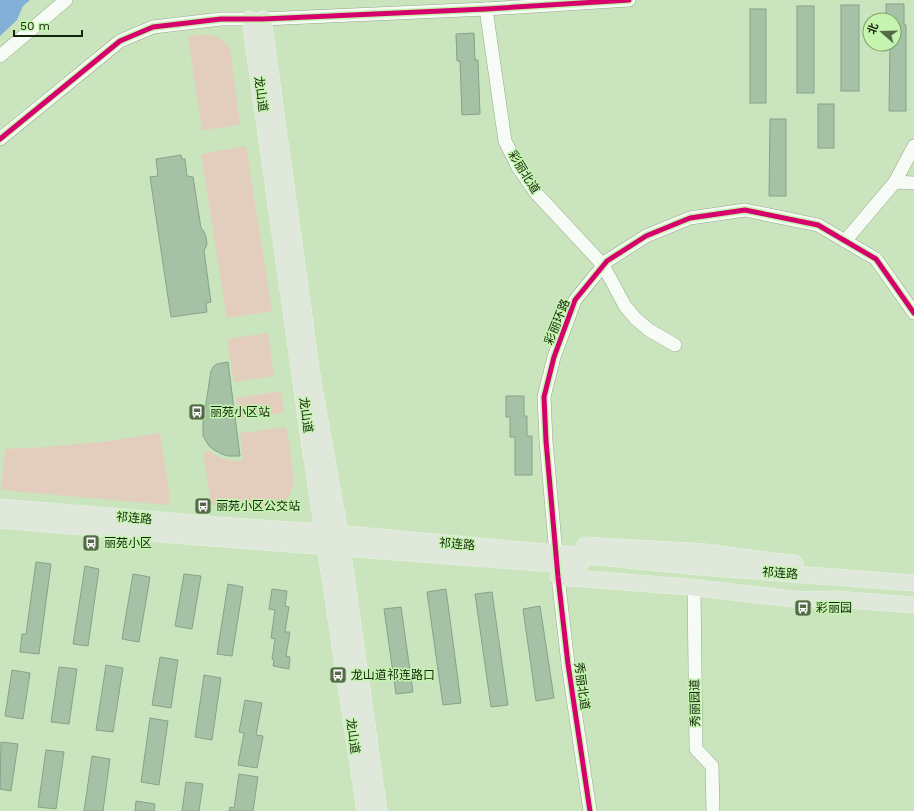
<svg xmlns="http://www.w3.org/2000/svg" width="914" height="811" font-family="'Work Sans','Noto Sans SC',sans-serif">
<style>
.green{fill:#e3cdbd}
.water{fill:#83b0d6}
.building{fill:#a5c2a6;stroke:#86a288}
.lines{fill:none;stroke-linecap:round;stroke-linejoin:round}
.minor-casing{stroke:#94a88a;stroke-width:14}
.major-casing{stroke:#e7f3e2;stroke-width:17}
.minor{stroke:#f7fbf5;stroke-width:13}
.major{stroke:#dfe8da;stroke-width:16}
.cycleway-casing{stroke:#c4f4af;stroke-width:8}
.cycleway{stroke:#d6006c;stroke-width:5}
.labels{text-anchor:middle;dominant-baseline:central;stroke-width:3;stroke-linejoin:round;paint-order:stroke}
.street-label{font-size:12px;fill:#14250b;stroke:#c4f4af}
.poi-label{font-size:12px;fill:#14250b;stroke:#c4f4af;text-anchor:start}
</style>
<rect width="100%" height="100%" fill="#cae5be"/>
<g class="green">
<path d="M198 35C212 34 221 37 230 48L240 125 202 130 188 37Z"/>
<polygon points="246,146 272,311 227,318 201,154"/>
<polygon points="268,333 274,376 234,382 227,339"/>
<polygon points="281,391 284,413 239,419 236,398"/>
<path d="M286 427C288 437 290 448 291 458 295 483 296 504 266 509L218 507 214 506 211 503 203 453 210 451C219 459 231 462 243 460L240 433Z"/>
<polygon points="160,433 169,491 169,499 168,505 1,490 5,449 46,447 111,441"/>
</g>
<polygon class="water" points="0,0 30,0 23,6 17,20 0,36"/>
<g class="building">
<polygon points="886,4 904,4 904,25 906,25 906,111 889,111 890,44 894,44 894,20 886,20"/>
<rect x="841" y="5" width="18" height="86"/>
<rect x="797" y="6" width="17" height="87"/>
<rect x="750" y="9" width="16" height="94"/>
<polygon points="474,33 475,60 478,60 480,114 462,115 460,61 457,61 456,34"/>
<rect x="818" y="104" width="16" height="44"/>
<polygon points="770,119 786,119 786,196 769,196"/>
<polygon points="181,155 182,159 185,159 187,176 193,177 201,228 203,230 206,237 207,244 204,251 211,302 206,303 207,312 171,317 150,177 158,176 156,159"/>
<polygon points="228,362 240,456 228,456 222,454 214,450 209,446 203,436 203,422 211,371 214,366 217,364"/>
<polygon points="506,396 524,396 524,416 527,416 527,436 532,436 532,475 515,475 515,437 510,437 510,417 506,417"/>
<polygon points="36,562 51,564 39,654 20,652 22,634 26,634"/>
<polygon points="85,566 99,569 88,646 73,644"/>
<polygon points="133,574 150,577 139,642 122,639"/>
<polygon points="184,574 201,576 192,629 175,626"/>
<polygon points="228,584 243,587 232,656 217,654"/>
<polygon points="272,589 287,591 285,606 289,607 285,632 290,632 286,656 290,657 289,669 273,666 274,660 272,659 275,639 271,638 275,610 269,609"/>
<polygon points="446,589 461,703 443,705 427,592"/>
<polygon points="492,592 508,705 491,707 475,594"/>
<polygon points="540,606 554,698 536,701 523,609"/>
<polygon points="401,607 413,692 396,694 384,609"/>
<polygon points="160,657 178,660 171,708 152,705"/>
<polygon points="106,665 123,668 113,732 96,730"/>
<polygon points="59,667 77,669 69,724 51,722"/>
<polygon points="12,670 30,673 23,719 5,716"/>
<polygon points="204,675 221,678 212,740 195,737"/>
<polygon points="245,700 262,703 256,735 263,736 257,768 238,765 244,733 239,732"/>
<polygon points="150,718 168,721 159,785 141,782"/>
<polygon points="1,742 18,744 11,791 0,789"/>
<polygon points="46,750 64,752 56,809 38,807"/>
<polygon points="92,756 110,759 103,811 84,811"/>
<polygon points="239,774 258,777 253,811 229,811 230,807 234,808"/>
<polygon points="186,782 203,784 199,811 182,811"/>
<polygon points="136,801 155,804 154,811 135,811"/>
</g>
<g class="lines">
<g class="minor-casing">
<g id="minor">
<polyline points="486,9 505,141 518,167 536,193 603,265 625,306 635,318 649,330 675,345"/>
<polyline points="0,56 66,0"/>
<polyline points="0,139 120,41 153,27 221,19 263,19 486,9 629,0"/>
<polyline points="895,182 914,183"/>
<polyline points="845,241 895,182 914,146"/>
<polyline points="694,588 696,749 712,766 713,811"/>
<polyline points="590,811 568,664 558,577 546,441 544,397 554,357 575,300 607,261 646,236 690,218 745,210 818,225 876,259 914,313"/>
</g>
</g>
<g class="major-casing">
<g id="major">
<polyline points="250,19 308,432 365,811"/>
<polyline points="263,19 313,382 340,533 379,811"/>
<polyline points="0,507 218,525 323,532 556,553 700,567 914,583"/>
<polyline points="0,520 198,537 580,566"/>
<path d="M585 545C625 548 664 549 704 552 734 555 764 561 795 563"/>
<polyline points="558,577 689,587 793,599 809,600 835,599 914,605"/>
</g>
</g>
<use href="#minor" class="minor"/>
<use href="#major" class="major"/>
<g class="cycleway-casing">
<g id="cycleway">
<polyline points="0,139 120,41 153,27 221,19 263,19 486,9 629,0"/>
<polyline points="590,811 568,664 558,577 546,441 544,397 554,357 575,300 607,261 646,236 690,218 745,210 818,225 876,259 914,313"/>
</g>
</g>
<use href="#cycleway" class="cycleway"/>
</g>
<defs>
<g id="bus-square" transform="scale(0.9)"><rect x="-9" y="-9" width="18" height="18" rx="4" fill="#54684a" stroke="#c4f4af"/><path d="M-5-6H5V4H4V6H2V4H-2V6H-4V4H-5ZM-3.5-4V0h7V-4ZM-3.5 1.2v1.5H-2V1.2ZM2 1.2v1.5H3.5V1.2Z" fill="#fff"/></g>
</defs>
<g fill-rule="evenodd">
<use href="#bus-square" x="197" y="412"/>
<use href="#bus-square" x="203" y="506"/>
<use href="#bus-square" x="91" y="543"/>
<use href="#bus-square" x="803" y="608"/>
<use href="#bus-square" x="338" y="675"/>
</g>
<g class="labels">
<g class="street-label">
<text transform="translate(261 94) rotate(82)">龙山道</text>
<text transform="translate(524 172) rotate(58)">彩丽北道</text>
<text transform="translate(557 322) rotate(-68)">彩丽环路</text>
<text transform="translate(306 415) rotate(82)">龙山道</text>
<text transform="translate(134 518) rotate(5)">祁连路</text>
<text transform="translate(457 544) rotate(5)">祁连路</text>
<text transform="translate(780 573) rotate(4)">祁连路</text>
<text transform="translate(582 686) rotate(82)">秀丽北道</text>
<text transform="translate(695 703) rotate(-91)">秀丽园道</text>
<text transform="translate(353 736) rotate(82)">龙山道</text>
</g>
<g class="poi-label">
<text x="210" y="412">丽苑小区站</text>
<text x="216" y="506">丽苑小区公交站</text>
<text x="104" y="543">丽苑小区</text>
<text x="816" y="608">彩丽园</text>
<text x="351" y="675">龙山道祁连路口</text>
</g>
</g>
<g transform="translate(882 32) rotate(290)"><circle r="19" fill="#c4f4af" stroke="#7ea16d"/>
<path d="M0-3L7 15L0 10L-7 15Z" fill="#54684a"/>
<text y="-6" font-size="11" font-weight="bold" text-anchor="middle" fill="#14250b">北</text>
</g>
<path d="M14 30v6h68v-6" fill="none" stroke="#14250b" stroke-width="2"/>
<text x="20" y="30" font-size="12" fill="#14250b" stroke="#c4f4af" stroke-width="3" paint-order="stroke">50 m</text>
</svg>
